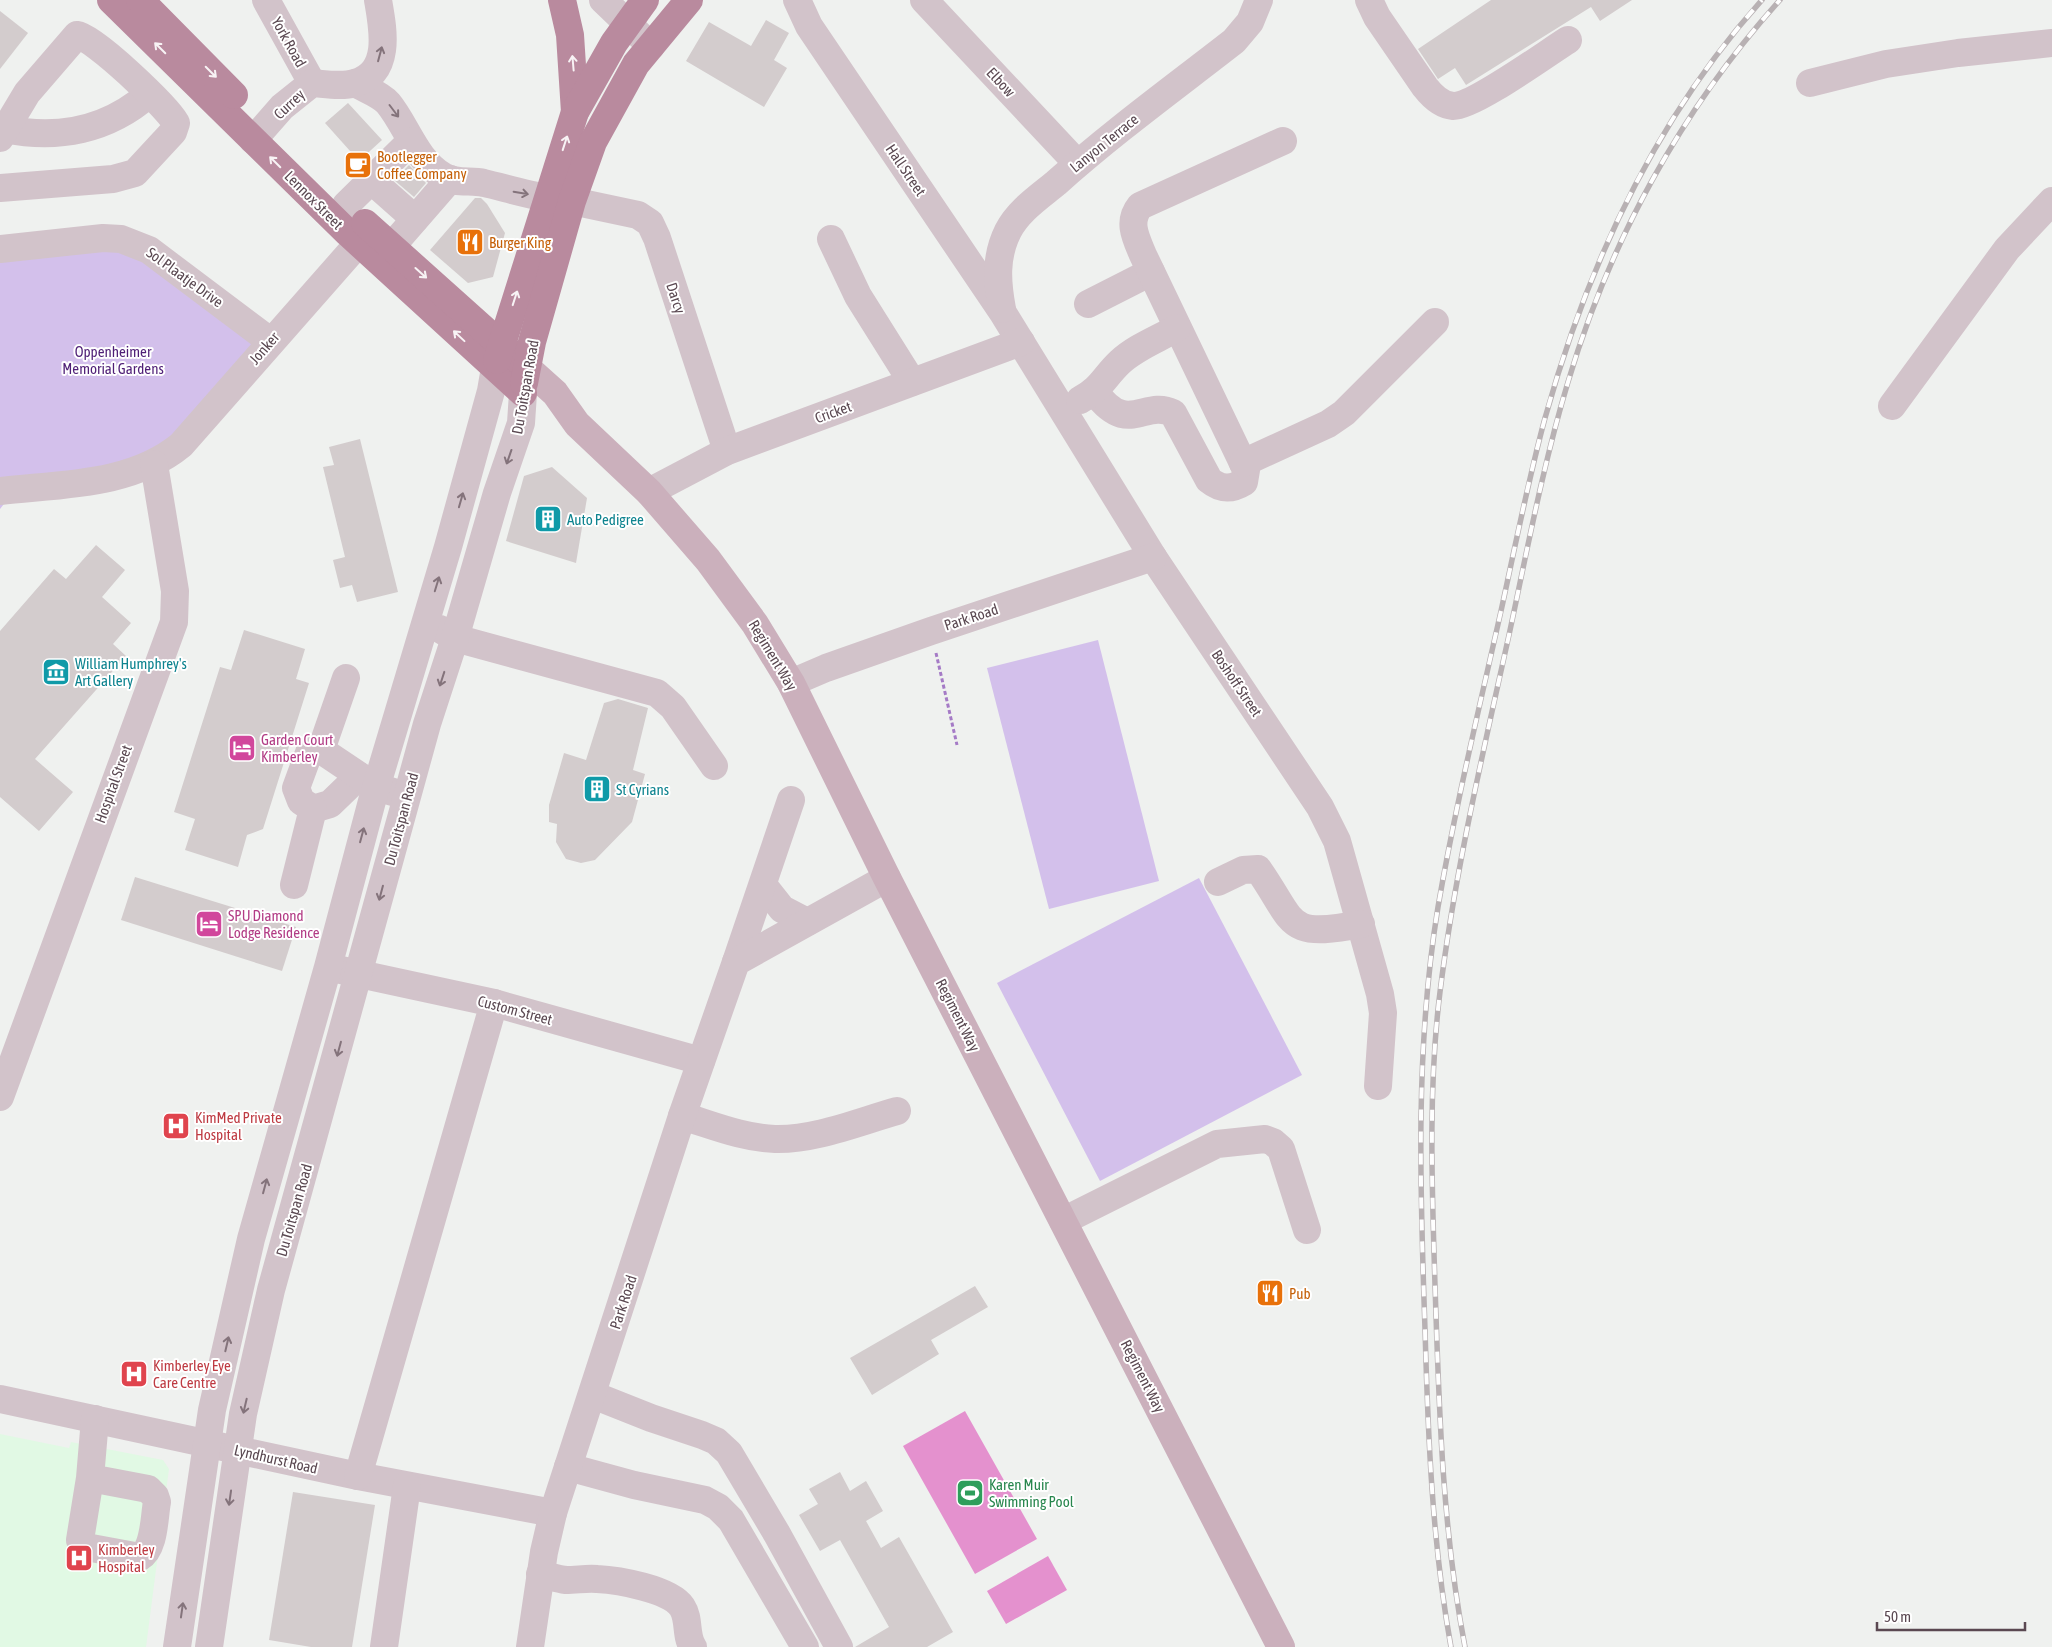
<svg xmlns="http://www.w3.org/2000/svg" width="2052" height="1647" font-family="'Asap Condensed',sans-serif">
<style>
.medical{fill:#e1f9e4}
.green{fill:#d3c0eb}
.water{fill:#e491ce}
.building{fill:#d3cccd}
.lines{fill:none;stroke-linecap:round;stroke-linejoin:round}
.path{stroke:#a57bc6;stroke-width:3;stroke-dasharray:4 2.5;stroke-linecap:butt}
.minor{stroke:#d2c3ca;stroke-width:28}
.major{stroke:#cbb0bc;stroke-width:28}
.highway{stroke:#b98a9e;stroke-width:28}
.rail-casing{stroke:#b8b1b3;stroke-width:5.5}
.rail{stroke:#fff;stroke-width:4;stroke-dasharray:11;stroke-linecap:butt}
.oneway{stroke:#f8f3f5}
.oneway2{stroke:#84737b}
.labels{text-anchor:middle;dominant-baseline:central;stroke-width:4;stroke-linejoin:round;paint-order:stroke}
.street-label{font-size:15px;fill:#5a4851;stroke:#fff}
.food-label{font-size:15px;fill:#c56008;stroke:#fff;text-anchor:start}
.park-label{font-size:15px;fill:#4f1f76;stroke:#fff}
.culture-label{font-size:15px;fill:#0d838f;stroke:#fff;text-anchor:start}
.hotel-label{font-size:15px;fill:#b23c85;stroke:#fff;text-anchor:start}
.health-label{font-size:15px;fill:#be3a42;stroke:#fff;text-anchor:start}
.leisure-label{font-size:15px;fill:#27864d;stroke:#fff;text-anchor:start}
</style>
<rect width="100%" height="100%" fill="#eff1ef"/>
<polygon class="medical" points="0,1434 69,1448 71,1442 163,1460 169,1469 146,1647 0,1647"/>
<g class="green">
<polygon points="130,241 272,350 165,469 11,495 0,509 0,254"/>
<polygon points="1098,640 1159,881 1049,909 987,668"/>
<polygon points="1199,878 1302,1075 1100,1181 997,983"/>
</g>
<g class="water">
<polygon points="965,1411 1037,1539 975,1574 903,1446"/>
<polygon points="1048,1556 1067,1590 1006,1624 987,1591"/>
</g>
<g class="building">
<polygon points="1491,0 1632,0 1600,21 1591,7 1466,85 1455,68 1438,79 1418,49"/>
<polygon points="0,11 28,33 0,69"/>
<polygon points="766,20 789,33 774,60 787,68 764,107 686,61 709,22 751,46"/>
<polygon points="348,103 382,140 359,161 325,123"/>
<polygon points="409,165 426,183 414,197 394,180"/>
<polygon points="475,198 481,198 487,204 505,233 493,277 468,283 430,250"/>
<polygon points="360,439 398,592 357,602 352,585 340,588 333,560 345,557 323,467 334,465 329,447"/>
<polygon points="552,467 587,498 576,563 506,541 524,476"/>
<polygon points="96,545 125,570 102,597 131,623 113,644 126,656 35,759 73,792 39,831 0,797 0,631 54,569 66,579"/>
<polygon points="244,630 305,649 296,679 309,683 263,829 247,835 238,867 185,850 195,819 174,812 220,667 231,670"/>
<polygon points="618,699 648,708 633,770 645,774 632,822 595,860 581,863 566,859 556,842 557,824 549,822 549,805 564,753 586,760 604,703"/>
<polygon points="135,877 296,927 282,971 121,920"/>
<polygon points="975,1286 988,1307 931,1340 939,1354 872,1395 850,1358"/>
<polygon points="840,1472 850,1491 866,1481 883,1511 866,1521 881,1548 899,1537 953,1632 927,1647 855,1647 889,1627 840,1540 820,1551 799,1515 818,1504 809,1489"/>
<polygon points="293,1492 375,1505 352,1647 311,1647 269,1640"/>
</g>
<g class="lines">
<polyline class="path" points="936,653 957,745"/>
<g class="minor">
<polyline points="266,0 312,83"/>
<polyline points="603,0 651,46"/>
<polyline points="797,0 809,26 1003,313 1153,557 1320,807 1337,841 1380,994 1383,1013 1378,1086"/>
<polyline points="924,0 1077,163"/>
<path d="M1369 0 1377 17 1425 87C1432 96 1441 105 1453 106 1473 107 1547 53 1568 40"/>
<path d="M355 83C365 89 380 94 388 103 407 126 415 159 443 176 455 184 470 180 484 183 505 188 526 194 547 198"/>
<polyline points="1810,83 1886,64 1958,53 2052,43"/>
<path d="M5 129C58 140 108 130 149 94"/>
<path d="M0 138 27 93 77 35C94 37 166 106 176 123L173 132 135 173 113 179 0 188"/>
<path d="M253 140 282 107 312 83C326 84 342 87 355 83 392 72 383 29 378 0"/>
<polyline points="371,180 415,219"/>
<polyline points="572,201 638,215 650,223 657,238 727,451"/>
<polyline points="346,205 411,141"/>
<polyline points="831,239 858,296 912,382"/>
<polyline points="391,247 450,179"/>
<polyline points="0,249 103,238 121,239 149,250 270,341"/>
<polyline points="1088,304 1151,272"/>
<path d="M1002 309C997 282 995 257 1008 231 1018 211 1039 197 1056 183 1113 132 1175 87 1234 41L1250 22 1259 0"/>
<path d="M1095 392C1128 437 1144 399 1173 413L1209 480C1220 489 1231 490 1244 482L1246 470 1240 457 1143 255C1136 238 1127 222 1140 206L1283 141"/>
<path d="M1080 400C1101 389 1104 377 1120 362 1136 347 1158 339 1177 328"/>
<polyline points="1892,406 2007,249 2052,201"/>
<polyline points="1243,463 1328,424 1344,413 1435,322"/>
<path d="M0 491C61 484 131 486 181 445L371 229"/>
<polyline points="649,492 727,451 1021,342"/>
<polyline points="440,629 455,638 657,693 673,707 714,766"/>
<polyline points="791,683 826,668 931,631 1153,557"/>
<polyline points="321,750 346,678"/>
<polyline points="313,809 330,804 359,776"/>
<path d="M1218 882 1243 870 1258 869C1296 923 1284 939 1361 924"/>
<polyline points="294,885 313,809 301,801 296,788 310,750 321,750 376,787 393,792"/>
<polyline points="763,885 782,909 807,922"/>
<polyline points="736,962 791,800"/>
<polyline points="341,970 494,1003 701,1061"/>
<polyline points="0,1097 174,622 175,591 154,464"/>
<path d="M682 1116C712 1125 743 1138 775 1139 815 1140 858 1122 897 1111"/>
<polyline points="1063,1221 1217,1144 1265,1139 1273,1142 1281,1149 1307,1230"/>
<polyline points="593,1395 651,1418 702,1435 716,1441 729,1453 777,1534 839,1647"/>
<polyline points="0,1399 358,1476 553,1513"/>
<polyline points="568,1467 634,1485 705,1500 718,1507 731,1520 805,1647"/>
<polyline points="358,1476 494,1003"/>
<path d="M90 1478 148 1489 155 1496 157 1502C154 1517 155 1548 140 1557L86 1547 80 1540 90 1478 95 1419"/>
<path d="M540 1574C549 1576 558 1579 566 1580 577 1580 587 1578 597 1579 618 1580 670 1589 682 1607 690 1619 685 1636 693 1647"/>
<polyline points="177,1647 212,1410 251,1239 328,967 372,801 448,547 491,391 495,368"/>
<polyline points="209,1647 243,1414 271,1290 427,724 455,638 497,493 521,423 523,393"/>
<polyline points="384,1647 407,1486"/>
<polyline points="530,1647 544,1552 553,1513 682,1116 736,962 887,878"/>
</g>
<polyline class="major" points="526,367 555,393 577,424 649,492 708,560 755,624 791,683 887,878 1281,1647"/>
<g class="highway">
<polyline points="111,0 348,233 523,393"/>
<polyline points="140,0 234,95"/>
<polyline points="562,0 570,35 575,112"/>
<polyline points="365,223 526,367"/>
<polyline points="497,360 575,112 614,43 645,0"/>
<polyline points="524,383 532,342 572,201 593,142 636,64 689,0"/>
</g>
<g class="rail-casing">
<g id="rail">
<path d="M1451 1647C1432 1542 1428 1436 1425 1329 1420 1188 1415 1047 1438 907 1455 808 1479 709 1501 611 1515 547 1528 481 1545 418 1588 264 1655 119 1762 0"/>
<path d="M1465 1647C1442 1527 1439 1407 1435 1285 1432 1188 1428 1088 1440 992 1455 871 1483 753 1509 635 1527 551 1543 465 1568 382 1610 241 1681 110 1780 0"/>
</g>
</g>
<use href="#rail" class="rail"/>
</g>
<defs><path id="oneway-shaft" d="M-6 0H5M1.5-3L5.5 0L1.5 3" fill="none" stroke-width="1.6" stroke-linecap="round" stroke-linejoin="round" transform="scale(1.25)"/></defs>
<g class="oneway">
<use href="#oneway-shaft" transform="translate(160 48) rotate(-135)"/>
<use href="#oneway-shaft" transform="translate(573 63) rotate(-95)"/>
<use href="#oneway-shaft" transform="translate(211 72) rotate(45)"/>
<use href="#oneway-shaft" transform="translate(565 143) rotate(-72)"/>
<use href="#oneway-shaft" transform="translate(275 162) rotate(-135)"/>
<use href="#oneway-shaft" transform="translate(421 273) rotate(42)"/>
<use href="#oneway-shaft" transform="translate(515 298) rotate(-72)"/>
<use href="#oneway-shaft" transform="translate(459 336) rotate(-137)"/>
</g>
<g class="oneway2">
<use href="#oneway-shaft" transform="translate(380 54) rotate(-75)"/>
<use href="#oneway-shaft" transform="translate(394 111) rotate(53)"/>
<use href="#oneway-shaft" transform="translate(521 193) rotate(10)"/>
<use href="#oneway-shaft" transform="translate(509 457) rotate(109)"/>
<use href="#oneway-shaft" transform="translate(461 500) rotate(-74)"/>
<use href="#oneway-shaft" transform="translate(437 584) rotate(-73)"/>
<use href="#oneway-shaft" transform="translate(442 679) rotate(108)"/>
<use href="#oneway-shaft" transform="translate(362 835) rotate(-75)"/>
<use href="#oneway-shaft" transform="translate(381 893) rotate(105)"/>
<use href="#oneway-shaft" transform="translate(339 1049) rotate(105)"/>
<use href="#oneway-shaft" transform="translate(265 1186) rotate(-75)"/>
<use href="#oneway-shaft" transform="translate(227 1344) rotate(-77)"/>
<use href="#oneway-shaft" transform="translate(245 1406) rotate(103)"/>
<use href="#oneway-shaft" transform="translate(230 1498) rotate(98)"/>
<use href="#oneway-shaft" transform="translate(182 1610) rotate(-82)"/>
</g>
<defs>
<g id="cafe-square" transform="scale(1.4375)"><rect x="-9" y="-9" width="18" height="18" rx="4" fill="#e8710a" stroke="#fff"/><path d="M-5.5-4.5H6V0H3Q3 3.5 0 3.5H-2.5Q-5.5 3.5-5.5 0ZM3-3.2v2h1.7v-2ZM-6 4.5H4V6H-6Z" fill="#fff"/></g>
<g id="restaurant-square" transform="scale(1.4375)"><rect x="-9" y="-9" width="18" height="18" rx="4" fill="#e8710a" stroke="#fff"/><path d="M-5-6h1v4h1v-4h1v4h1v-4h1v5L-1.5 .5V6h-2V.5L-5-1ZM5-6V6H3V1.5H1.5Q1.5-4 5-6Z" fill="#fff"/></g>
<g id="building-square" transform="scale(1.4375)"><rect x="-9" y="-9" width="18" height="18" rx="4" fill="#0f9aa8" stroke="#fff"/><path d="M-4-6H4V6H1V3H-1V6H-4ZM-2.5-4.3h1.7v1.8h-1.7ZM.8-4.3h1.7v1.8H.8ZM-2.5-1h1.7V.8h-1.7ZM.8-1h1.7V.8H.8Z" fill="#fff"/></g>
<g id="museum-square" transform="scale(1.4375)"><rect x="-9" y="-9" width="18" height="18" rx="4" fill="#0f9aa8" stroke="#fff"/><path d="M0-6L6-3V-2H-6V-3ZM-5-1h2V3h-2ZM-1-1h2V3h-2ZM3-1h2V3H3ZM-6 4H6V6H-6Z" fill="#fff"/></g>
<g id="hotel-square" transform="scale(1.4375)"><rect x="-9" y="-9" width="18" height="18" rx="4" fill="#d1479c" stroke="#fff"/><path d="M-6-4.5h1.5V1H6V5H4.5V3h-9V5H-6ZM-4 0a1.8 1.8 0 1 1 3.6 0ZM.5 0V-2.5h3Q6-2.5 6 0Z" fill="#fff"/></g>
<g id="hospital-square" transform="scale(1.4375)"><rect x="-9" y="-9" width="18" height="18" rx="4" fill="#e0444e" stroke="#fff"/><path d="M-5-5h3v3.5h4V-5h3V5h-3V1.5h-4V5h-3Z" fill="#fff"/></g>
<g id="stadium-square" transform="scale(1.4375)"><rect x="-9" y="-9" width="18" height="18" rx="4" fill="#2e9e5b" stroke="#fff"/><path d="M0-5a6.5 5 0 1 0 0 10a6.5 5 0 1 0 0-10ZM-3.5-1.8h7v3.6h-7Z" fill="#fff"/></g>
</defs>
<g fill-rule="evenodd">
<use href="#cafe-square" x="358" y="165"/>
<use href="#restaurant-square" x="470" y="242"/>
<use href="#building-square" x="548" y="519"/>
<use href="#museum-square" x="56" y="672"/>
<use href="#hotel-square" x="242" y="748"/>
<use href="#building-square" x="597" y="789"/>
<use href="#hotel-square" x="209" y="924"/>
<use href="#hospital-square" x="176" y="1126"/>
<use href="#restaurant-square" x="1270" y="1293"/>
<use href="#hospital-square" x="134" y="1374"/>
<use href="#stadium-square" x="970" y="1493"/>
<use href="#hospital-square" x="79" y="1558"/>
</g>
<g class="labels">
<g class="street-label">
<text transform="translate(289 42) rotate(61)">York Road</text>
<text transform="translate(1001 82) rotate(47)">Elbow</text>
<text transform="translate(289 104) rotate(-43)">Currey</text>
<text transform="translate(1104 143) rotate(-39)">Lanyon Terrace</text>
<text transform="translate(906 170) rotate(56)">Hall Street</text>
<text transform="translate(314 200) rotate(45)">Lennox Street</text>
<text transform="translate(185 277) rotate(36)">Sol Plaatje Drive</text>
<text transform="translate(676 298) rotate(72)">Darcy</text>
<text transform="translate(264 348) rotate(-49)">Jonker</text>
<text transform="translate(525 387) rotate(-80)">Du Toitspan Road</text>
<text transform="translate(833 412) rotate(-20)">Cricket</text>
<text transform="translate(971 617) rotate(-18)">Park Road</text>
<text transform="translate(773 655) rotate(59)">Regiment Way</text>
<text transform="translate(1237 683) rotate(56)">Boshoff Street</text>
<text transform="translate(113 784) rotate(-70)">Hospital Street</text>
<text transform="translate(401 819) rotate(-75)">Du Toitspan Road</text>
<text transform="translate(515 1010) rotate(15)">Custom Street</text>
<text transform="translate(958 1015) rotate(63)">Regiment Way</text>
<text transform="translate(294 1210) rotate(-74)">Du Toitspan Road</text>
<text transform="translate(623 1302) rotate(-72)">Park Road</text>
<text transform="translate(1143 1376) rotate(63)">Regiment Way</text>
<text transform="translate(276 1459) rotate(13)">Lyndhurst Road</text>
</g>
<g class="food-label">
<text x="377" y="156">Bootlegger<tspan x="377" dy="17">Coffee Company</tspan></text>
<text x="489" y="242">Burger King</text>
<text x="1289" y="1293">Pub</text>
</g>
<g class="park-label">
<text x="113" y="351">Oppenheimer<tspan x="113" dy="17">Memorial Gardens</tspan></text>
</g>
<g class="culture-label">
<text x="567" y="519">Auto Pedigree</text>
<text x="75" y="663">William Humphrey's<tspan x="75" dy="17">Art Gallery</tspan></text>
<text x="616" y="789">St Cyrians</text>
</g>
<g class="hotel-label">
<text x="261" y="739">Garden Court<tspan x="261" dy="17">Kimberley</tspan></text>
<text x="228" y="915">SPU Diamond<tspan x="228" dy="17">Lodge Residence</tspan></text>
</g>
<g class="health-label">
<text x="195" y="1117">KimMed Private<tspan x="195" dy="17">Hospital</tspan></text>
<text x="153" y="1365">Kimberley Eye<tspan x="153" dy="17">Care Centre</tspan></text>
<text x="98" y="1549">Kimberley<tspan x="98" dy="17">Hospital</tspan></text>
</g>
<g class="leisure-label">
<text x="989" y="1484">Karen Muir<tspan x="989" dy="17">Swimming Pool</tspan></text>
</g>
</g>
<path d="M1877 1622v8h148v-8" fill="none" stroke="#5a4851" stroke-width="2.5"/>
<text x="1884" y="1622" font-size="15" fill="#5a4851" stroke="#ffffff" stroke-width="4" paint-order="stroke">50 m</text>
</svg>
